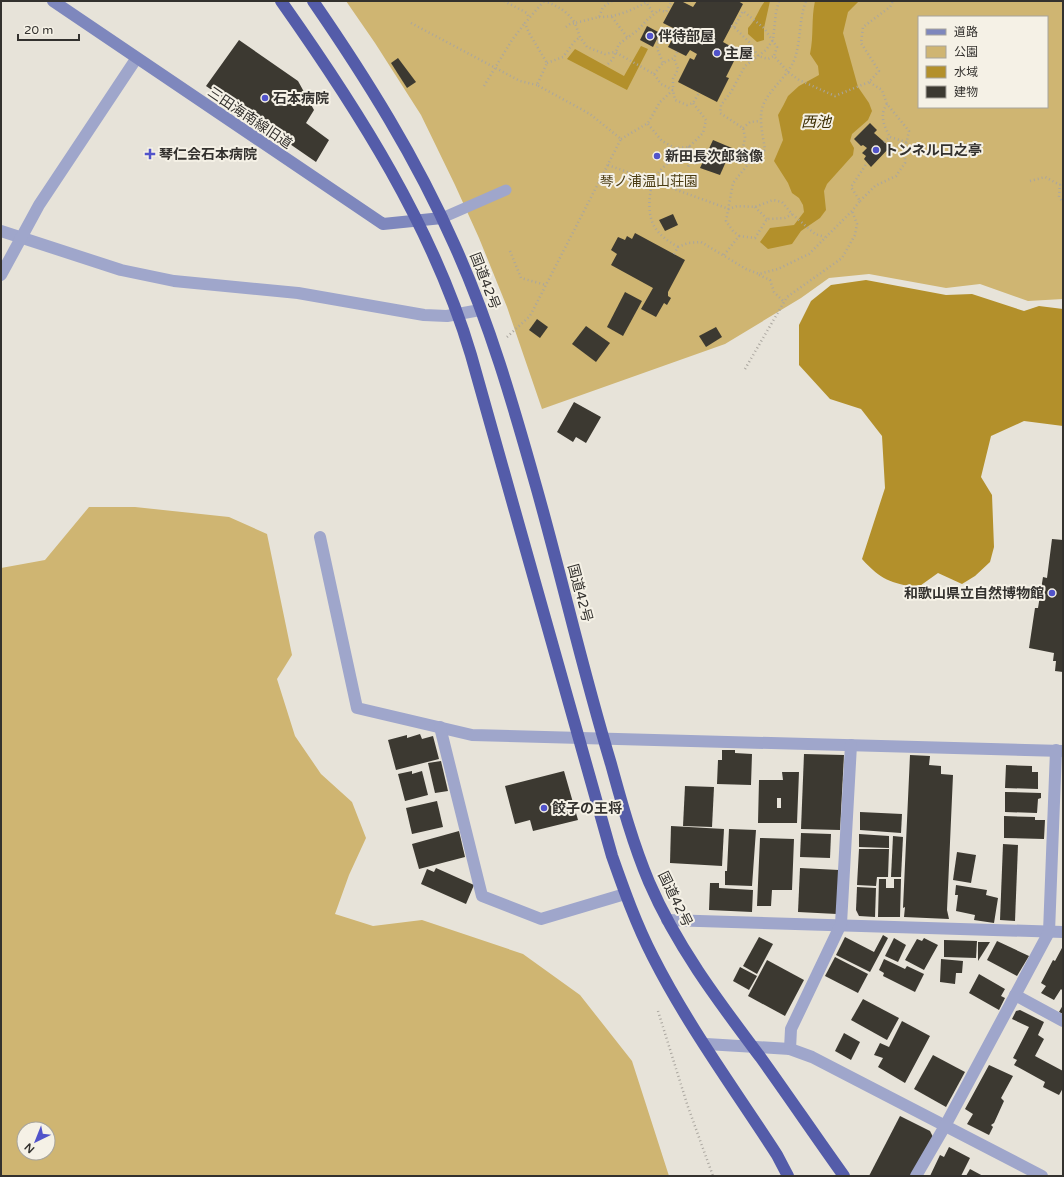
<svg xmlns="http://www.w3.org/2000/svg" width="1064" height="1177" font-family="'Varela Round','Noto Sans JP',sans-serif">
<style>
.green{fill:#cfb572;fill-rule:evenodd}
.water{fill:#b3902b}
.building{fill:#3c3931;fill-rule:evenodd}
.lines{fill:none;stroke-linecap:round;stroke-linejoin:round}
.path{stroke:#aaa69f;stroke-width:2.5;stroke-dasharray:1 3;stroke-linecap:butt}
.lane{stroke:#9fa6cb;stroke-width:11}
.street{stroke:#9fa6cb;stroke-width:12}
.secondary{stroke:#7e87bd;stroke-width:12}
.highway{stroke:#545ca9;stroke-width:12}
.poi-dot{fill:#5153ca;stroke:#f5f1e6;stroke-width:1.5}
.labels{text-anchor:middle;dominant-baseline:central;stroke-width:4;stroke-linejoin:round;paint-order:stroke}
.poi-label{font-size:14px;font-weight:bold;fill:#33312e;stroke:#f5f1e6;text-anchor:start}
.street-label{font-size:14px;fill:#33312e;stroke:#f5f1e6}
.park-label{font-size:14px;fill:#4b3d14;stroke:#f5f1e6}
.water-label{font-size:15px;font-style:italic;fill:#3b2c01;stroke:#f5f1e6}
</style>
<rect width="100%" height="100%" fill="#e7e3d9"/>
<g class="green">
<path d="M346 1H1063V299L1028 301 980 284 946 288 869 274 829 278 801 298 725 344 542 409 507 307 479 238 455 185 421 115 375 43ZM919 17H1047V107H919Z"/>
<path d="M89 507H135L229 517 267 534 292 655 277 679 295 736 321 774 352 802 366 838 349 875 335 914 373 926 422 920 523 954 580 995 632 1061 669 1176H1V568L45 560ZM24 1129H48V1153H24Z"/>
</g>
<g class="water">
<path d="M765 1H770L764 28V40L757 42 748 34V28C756 20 758 10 765 1Z"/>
<path d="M815 1H859L848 12 843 33 858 87 869 103 872 111 868 120 852 134 850 141 854 148 853 155 827 184 824 191 826 210 820 218 801 231 792 244 768 249 760 242 770 228 794 225 804 212 803 205 799 198 792 193 788 183 774 161 783 140 778 115 783 106 788 96 799 86 819 75 818 66 810 54C814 36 811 19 815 1Z"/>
<polygon points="641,46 648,49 627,90 567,59 575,49 624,76"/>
<path d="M866 280 946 295 972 294 1024 311 1039 306 1063 309V426L1024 421 991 436 981 477 992 495 994 547 990 562 975 576 962 584 938 573 917 588C890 582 882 581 862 559L885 488 882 436 861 409 830 399 799 365V325L811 301 831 285Z"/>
</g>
<g class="building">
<polygon points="675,1 681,1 693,7 697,1 738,1 743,4 723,42 739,51 726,77 729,78 717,102 678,82 690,58 694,60 697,54 690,50 686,56 668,47 677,30 663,23"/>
<polygon points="647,26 660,33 653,47 640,40"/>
<polygon points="239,40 298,81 314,110 306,123 329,140 316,162 206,86"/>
<polygon points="398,58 416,82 407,88 391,63"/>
<polygon points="870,123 877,130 874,133 890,147 871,167 864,159 866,156 862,153 867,148 863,145 861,146 854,139"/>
<polygon points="713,140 732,148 720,175 700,168"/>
<polygon points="673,214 678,225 665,231 659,220"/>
<polygon points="635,233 685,260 668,292 668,296 671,298 667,305 664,303 656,317 641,309 653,288 611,265 617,254 611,250 618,237 625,240 627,236 632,239"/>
<polygon points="625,292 642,301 623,336 607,327"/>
<polygon points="537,319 548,327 540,338 529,330"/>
<polygon points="586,326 610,343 596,362 572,344"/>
<polygon points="716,327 722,337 706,347 699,336"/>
<polygon points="574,402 601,417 586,443 576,437 573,442 557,432"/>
<polygon points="1052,539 1063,540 1063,672 1055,671 1056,661 1053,661 1054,653 1029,648 1035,608 1038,608 1043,577 1047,578"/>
<polygon points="420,734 422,739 433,736 439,759 396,770 388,740 407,735 407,738"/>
<polygon points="722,750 735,750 735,753 752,754 751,785 717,784 718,760 722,760"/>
<polygon points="804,754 844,755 840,830 801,829"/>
<polygon points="910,755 930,756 929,765 941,766 941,774 953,775 947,910 949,919 904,917 905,907 903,908"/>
<polygon points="441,761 448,791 435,793 428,763"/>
<polygon points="1006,765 1032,766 1032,772 1038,772 1038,789 1005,788"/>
<polygon points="412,771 412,774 422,771 428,795 405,801 398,774"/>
<polygon points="564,771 578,820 533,831 530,820 515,824 505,786"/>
<path d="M782 772H799L797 823H758L759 780H783ZM777 798H781V808H777Z"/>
<polygon points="685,786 714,787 712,827 683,826"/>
<polygon points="1005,792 1041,793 1041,798 1038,799 1037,813 1005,812"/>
<polygon points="437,801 443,827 412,834 406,808"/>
<polygon points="860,812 902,814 901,833 860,830"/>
<polygon points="1004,816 1035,817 1035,820 1045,820 1044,839 1004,838"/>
<polygon points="671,826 724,829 722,866 670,863"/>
<polygon points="729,829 756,830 752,886 725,885 725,871 727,871"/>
<polygon points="459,831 465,857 419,869 412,844"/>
<polygon points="801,833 831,834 830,858 800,857"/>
<polygon points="859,834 889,836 889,848 859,847"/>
<polygon points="893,836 903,837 901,877 891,877"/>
<polygon points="760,838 794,839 792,890 772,890 771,906 757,906"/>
<polygon points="1003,844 1018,845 1015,921 1000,920"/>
<polygon points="859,849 889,849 888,877 877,877 876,886 857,885"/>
<polygon points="957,852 976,855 971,883 953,880"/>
<polygon points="436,868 474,885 466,904 421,884 427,869 434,872"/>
<polygon points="800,868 839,870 837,914 798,912"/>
<polygon points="879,879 886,879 886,888 894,888 894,879 901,879 900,917 878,917"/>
<polygon points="710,883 719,883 719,888 753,890 752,912 709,910"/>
<polygon points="956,885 987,890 986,895 998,898 994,923 974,920 975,915 956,911 958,895 955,895"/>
<polygon points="857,887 876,888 875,917 859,916 856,910"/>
<polygon points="883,935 888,938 870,972 836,955 845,937 874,952"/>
<polygon points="759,937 773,944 757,974 743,966"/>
<polygon points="894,938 906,945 898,962 885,956"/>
<polygon points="924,938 938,945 924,970 905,960 917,939 922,941"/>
<polygon points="944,940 977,941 976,958 944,957"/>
<polygon points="997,941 1029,956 1017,976 987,960"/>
<polygon points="978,942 990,942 978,961"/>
<polygon points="1063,946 1063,991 1061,989 1054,1000 1041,993 1046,986 1041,983 1053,960 1055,961"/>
<polygon points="835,957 868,974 858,993 825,976"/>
<polygon points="884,959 905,969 907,966 924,974 915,992 883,976 884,973 879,970"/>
<polygon points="941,959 963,961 962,973 956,973 955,984 940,982"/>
<polygon points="767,960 804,980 785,1016 748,996"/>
<polygon points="740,967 757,976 749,990 733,981"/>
<polygon points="979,974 1005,989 1001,996 1005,998 999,1010 969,993"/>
<polygon points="863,999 899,1018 887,1040 851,1020"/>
<polygon points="1063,1005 1063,1014 1059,1012"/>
<polygon points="1020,1010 1044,1022 1038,1035 1044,1039 1035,1056 1063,1071 1063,1088 1059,1095 1043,1087 1045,1082 1014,1065 1017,1060 1013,1058 1029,1027 1012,1019 1016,1011"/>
<polygon points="902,1021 930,1036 905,1083 878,1067 883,1058 874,1055 880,1043 889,1047"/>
<polygon points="844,1033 860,1042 851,1060 835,1051"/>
<polygon points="933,1055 965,1072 946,1107 914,1089"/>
<polygon points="989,1065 1013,1076 1001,1098 1004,1101 994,1123 991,1125 993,1127 989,1135 967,1124 973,1114 965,1109"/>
<polygon points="900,1116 930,1131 933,1137 914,1176 869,1176"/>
<polygon points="949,1147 970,1158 961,1176 930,1176 940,1155 944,1157"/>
<polygon points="970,1169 983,1176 966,1176"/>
</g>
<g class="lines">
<g class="path">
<polyline points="504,1 527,13 529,18"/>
<path d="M544 1C558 6 567 11 575 23L599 17 603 7 612 1"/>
<polyline points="645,1 654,14"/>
<path d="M599 17C618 17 632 10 649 1"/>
<polyline points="612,17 627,37"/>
<polyline points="411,23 520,81 537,85"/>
<polyline points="731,26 734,27 750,43 758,56 768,59 774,56 788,72 799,80 835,96 869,82"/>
<polyline points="566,27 570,24 575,23 580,37 587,47 605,54 615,52 654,74 661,84 673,90 673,79 678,69 674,58"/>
<polyline points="734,27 743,11 764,28 777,47 774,56"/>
<polyline points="657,40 659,41 657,48 663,63"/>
<polyline points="547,63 563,57 575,41 580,37"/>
<polyline points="608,64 613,59 619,44 638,30 647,20 659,10 666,12 672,1"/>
<polyline points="654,74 663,63 674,58 677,52"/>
<polyline points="484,86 512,40 525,23"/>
<path d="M887 104C879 115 884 126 890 137"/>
<polyline points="648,124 662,141 675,148 689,147 703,133 706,120 693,103"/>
<polyline points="743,128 750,122 760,121"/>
<polyline points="621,139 648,123 660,102 673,90 675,100 687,105 693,103 699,93"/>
<polyline points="884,142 890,137 909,143"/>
<polyline points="749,163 742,154 745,137 743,128 720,113 721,105 731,92 745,66 766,50 773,40 776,12 779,1"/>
<polyline points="608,165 729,209 737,206 755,207 773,200 782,202 792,214 815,234 825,237"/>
<polyline points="1030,181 1045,177 1060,185"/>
<polyline points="1063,181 1060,185 1059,197 1063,202"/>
<polyline points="860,201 875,186 896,176 905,163 905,150 909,131 887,104 882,90 869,82 879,71 861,43 863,27 890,7 893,1"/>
<polyline points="755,207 767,219"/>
<polyline points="739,236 755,238 767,219 785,218 792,214"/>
<path d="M678 247C655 234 647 222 650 195 651 190 651 184 653 180 662 166 676 156 689 147L692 157 688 167"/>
<polyline points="510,251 521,278 546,285"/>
<polyline points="674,254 678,247 688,243 701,242 746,269 759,274 778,269 809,254 852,211 860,201 851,187 867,163"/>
<path d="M724 255 739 236 733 231 726 221 733 183 749 163 765 150C763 135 757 115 765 101 773 86 789 75 795 58 801 39 799 19 806 1"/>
<polyline points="759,275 770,280 774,292 784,302"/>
<polyline points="507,337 530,316 621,139 590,114 537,85 547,63 529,33 525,23 544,1"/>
<polyline points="745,369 787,297 842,258 855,235 857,224 852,211"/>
<polyline points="658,1011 688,1107 713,1176"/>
</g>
<polyline class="lane" points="442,218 506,190"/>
<g class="street">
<polyline points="1,231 121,270 174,281 298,293 424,315 447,316 480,310"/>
<polyline points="1,275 39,205 136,59"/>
<polyline points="320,537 357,708 472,735 1063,751"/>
<polyline points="440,727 482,896 541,919 625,894"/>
<polyline points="667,920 1063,932"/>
<polyline points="1015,995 1063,1021"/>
<polyline points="706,1044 790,1049 812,1057 1042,1176"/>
<polyline points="790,1049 791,1029 841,924 851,745"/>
<polyline points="916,1176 945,1126 1049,932 1056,750"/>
</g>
<polyline class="secondary" points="53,1 383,224 442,218"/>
<g class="highway">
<path d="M281 1C358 110 433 227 471 355L612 856C624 890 636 924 653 957 688 1026 735 1090 777 1155L788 1176"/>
<path d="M313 1C366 78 416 158 454 244 489 321 513 404 536 486 562 578 583 672 611 764 622 804 633 844 649 882 677 947 719 1002 761 1058 789 1097 816 1137 844 1176"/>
</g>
</g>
<g class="poi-dot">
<circle cx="650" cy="36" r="4"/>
<circle cx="717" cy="53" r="4"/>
<circle cx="265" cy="98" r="4"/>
<circle cx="876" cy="150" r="4"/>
<path d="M148 148h4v4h4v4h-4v4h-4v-4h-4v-4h4z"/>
<circle cx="657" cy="156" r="4"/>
<circle cx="1052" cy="593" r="4"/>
<circle cx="544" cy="808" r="4"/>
</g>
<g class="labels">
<g class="poi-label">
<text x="658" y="36">伴待部屋</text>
<text x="725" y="53">主屋</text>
<text x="273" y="98">石本病院</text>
<text x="884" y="150">トンネル口之亭</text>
<text x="159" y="154">琴仁会石本病院</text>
<text x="665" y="156">新田長次郎翁像</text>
<text x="1044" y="593" text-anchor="end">和歌山県立自然博物館</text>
<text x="552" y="808">餃子の王将</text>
</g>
<g class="street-label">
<text transform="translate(250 118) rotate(34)">三田海南線旧道</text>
<text transform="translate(485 281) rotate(69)">国道42号</text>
<text transform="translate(580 593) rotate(75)">国道42号</text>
<text transform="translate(675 899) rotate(64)">国道42号</text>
</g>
<g class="park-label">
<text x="649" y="181">琴ノ浦温山荘園</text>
</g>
<g class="water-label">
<text x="816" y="122">西池</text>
</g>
</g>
<rect width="1064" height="1177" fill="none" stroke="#33312e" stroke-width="4"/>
<rect x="918" y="16" width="130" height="92" fill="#f5f1e6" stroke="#a7a49c"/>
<rect x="926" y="29" width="20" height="6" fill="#7e87bd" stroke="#a7a49c"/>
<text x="954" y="36" font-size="12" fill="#33312e">道路</text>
<rect x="926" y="46" width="20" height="12" fill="#cfb572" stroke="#a7a49c"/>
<text x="954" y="56" font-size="12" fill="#33312e">公園</text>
<rect x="926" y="66" width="20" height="12" fill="#b3902b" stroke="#a7a49c"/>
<text x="954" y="76" font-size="12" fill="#33312e">水域</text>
<rect x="926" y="86" width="20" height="12" fill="#3c3931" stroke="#a7a49c"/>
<text x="954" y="96" font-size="12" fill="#33312e">建物</text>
<g transform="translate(36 1141) rotate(223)"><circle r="19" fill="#f5f1e6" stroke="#a7a49c"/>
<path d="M0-3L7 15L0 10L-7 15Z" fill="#5153ca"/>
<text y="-6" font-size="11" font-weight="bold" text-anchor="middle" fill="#33312e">N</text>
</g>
<path d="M18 34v6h61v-6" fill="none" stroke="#33312e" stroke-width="2"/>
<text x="24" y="34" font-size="12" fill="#33312e" stroke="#f5f1e6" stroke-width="3" paint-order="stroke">20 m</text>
</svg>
